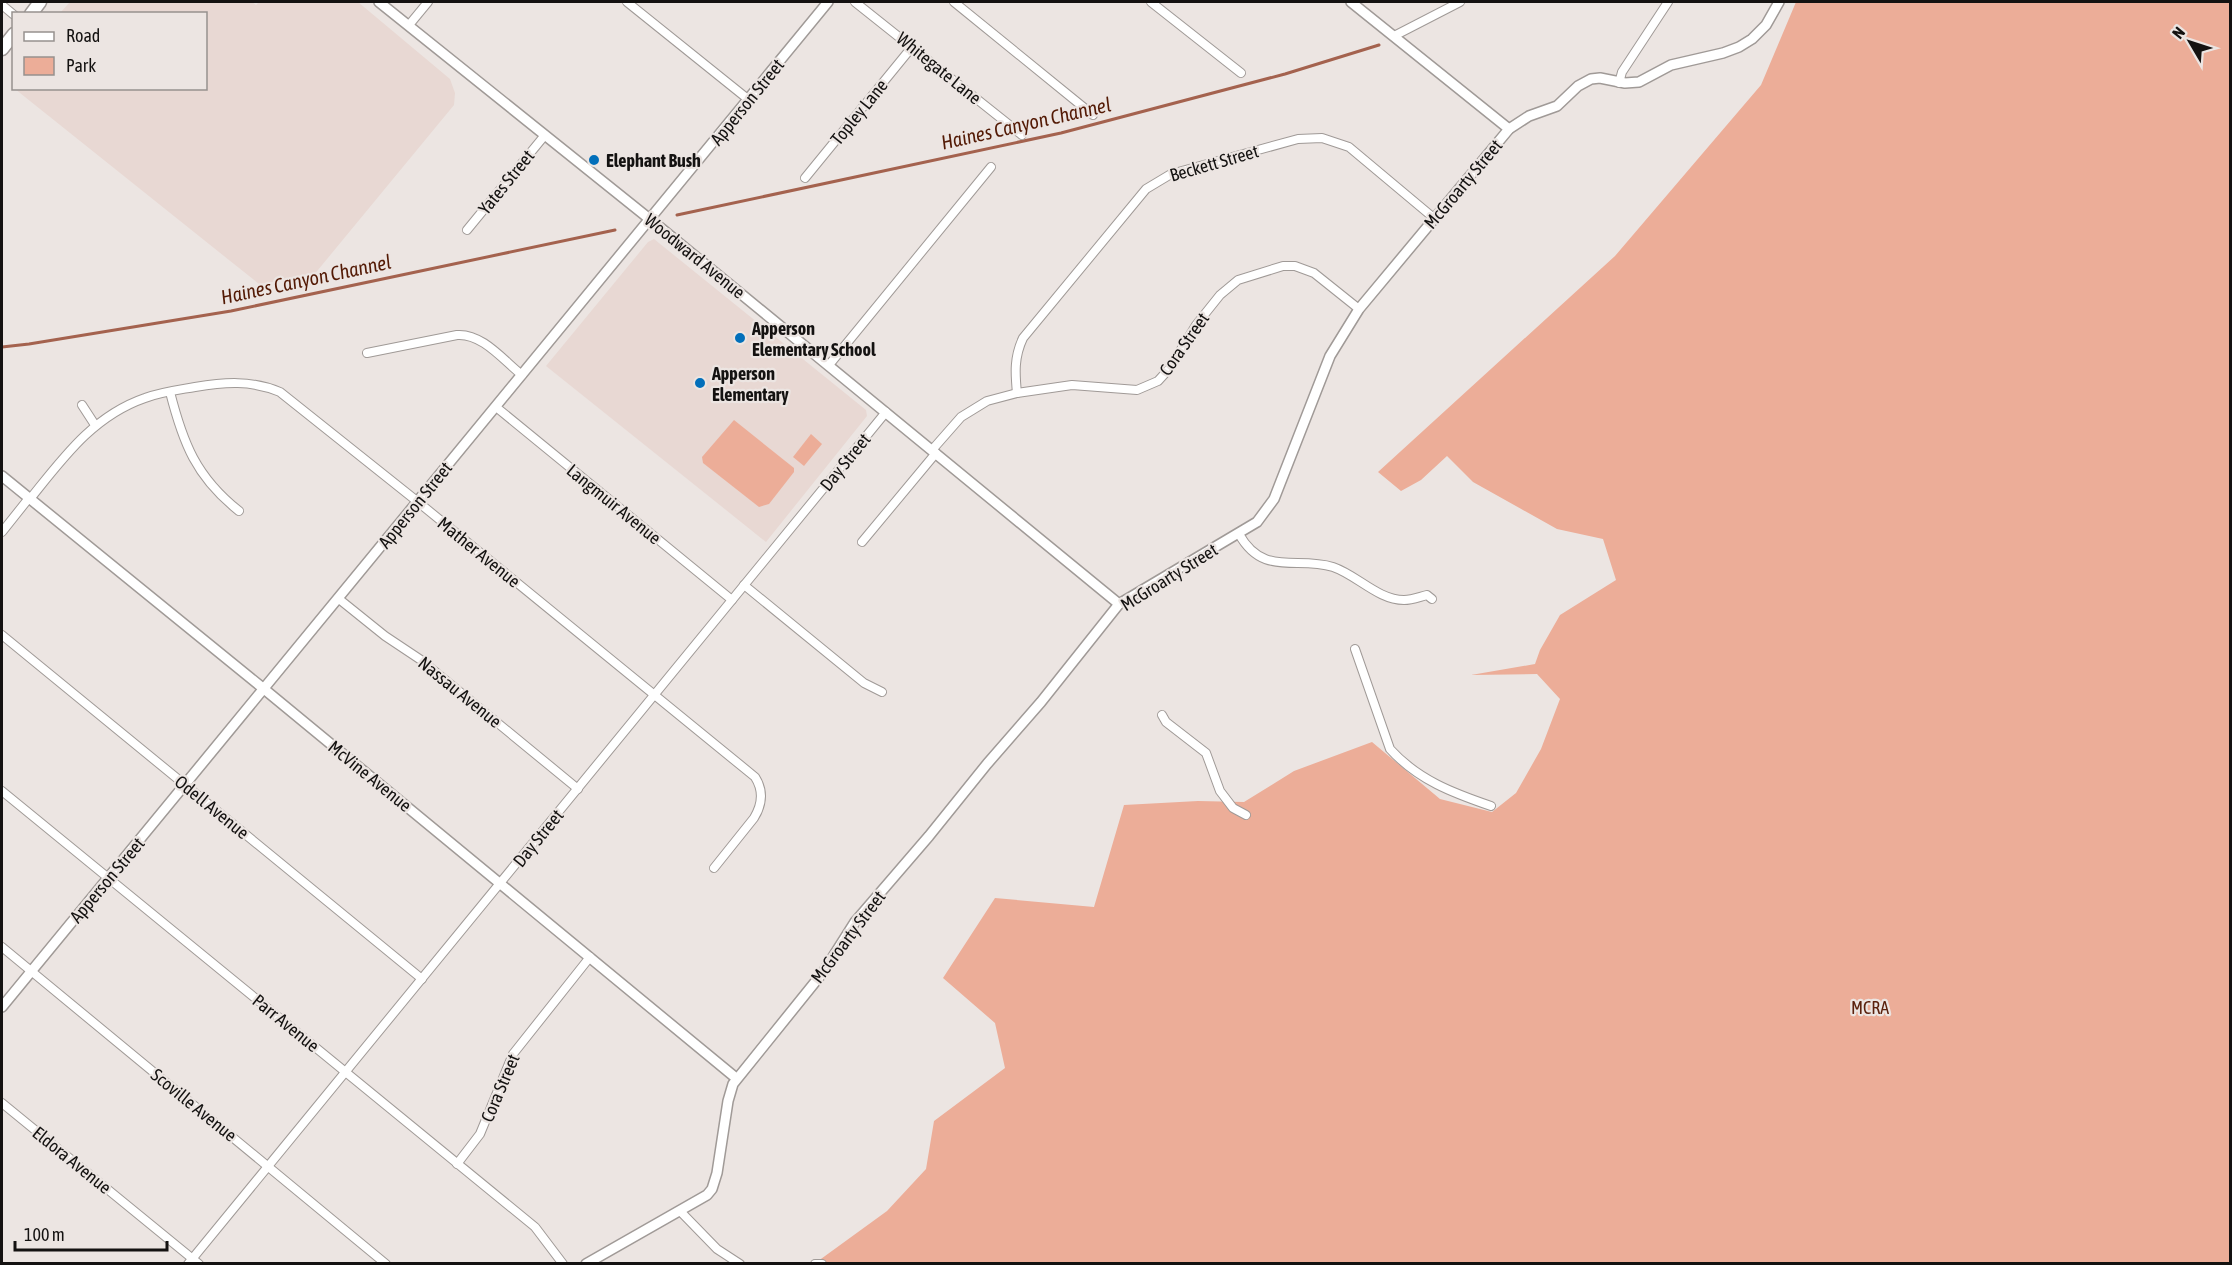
<svg xmlns="http://www.w3.org/2000/svg" width="2232" height="1265" font-family="'Asap Condensed',sans-serif">
<style>
.built{fill:#e8d8d3}
.green{fill:#ecad98}
.lines{fill:none;stroke-linecap:round;stroke-linejoin:round}
.stream{stroke:#a4624e;stroke-width:3}
.minor-casing{stroke:#a09a97;stroke-width:10}
.tertiary-casing{stroke:#a09a97;stroke-width:12}
.primary-casing{stroke:#a09a97;stroke-width:15}
.minor{stroke:#fff;stroke-width:8}
.tertiary{stroke:#fff;stroke-width:9}
.primary{stroke:#fff;stroke-width:12}
.poi-dot{fill:#026fba;stroke:#ece5e2;stroke-width:2}
.labels{text-anchor:middle;dominant-baseline:central;stroke-width:4.5;stroke-linejoin:round;paint-order:stroke}
.street-label{font-size:18px;fill:#141211;stroke:#ece5e2}
.poi-label{font-size:18px;font-weight:bold;fill:#141211;stroke:#ece5e2;text-anchor:start}
.park-label{font-size:18px;fill:#5b210d;stroke:#ece5e2}
.water-label{font-size:20px;font-style:italic;fill:#531a05;stroke:#ece5e2}
</style>
<rect width="100%" height="100%" fill="#ece5e2"/>
<g class="built">
<polygon points="70,2 252,2 256,5 259,2 358,2 450,79 455,93 454,105 313,276 259,284 15,89 206,88 206,14 60,13"/>
<polygon points="654,239 866,410 867,416 766,542 546,366 648,242"/>
</g>
<g class="green">
<polygon points="1796,2 2230,2 2230,1263 814,1264 887,1211 926,1169 934,1121 1005,1068 995,1023 943,978 995,898 1094,907 1124,805 1198,801 1244,802 1294,771 1372,742 1440,799 1492,812 1516,793 1541,749 1560,699 1537,674 1471,675 1535,664 1540,650 1560,615 1616,580 1603,539 1557,529 1473,482 1447,456 1421,480 1401,491 1378,472 1615,256 1761,85"/>
<polygon points="734,420 794,468 794,472 769,504 759,507 703,463 702,457"/>
<polygon points="811,434 822,444 804,466 793,457"/>
</g>
<g class="lines">
<g class="stream">
<polyline points="677,215 1061,133 1285,74 1379,45"/>
<polyline points="2,347 29,344 231,311 615,230"/>
</g>
<g class="minor-casing">
<g id="minor">
<polyline points="627,2 749,100"/>
<polyline points="855,2 1022,135"/>
<polyline points="954,2 1093,115"/>
<polyline points="1151,2 1241,73"/>
<polyline points="2,5 14,15"/>
<polyline points="409,25 428,2"/>
<polyline points="1394,36 1460,2"/>
<polyline points="1619,83 1622,72 1668,2"/>
<polyline points="805,178 912,47"/>
<polyline points="467,230 545,135"/>
<path d="M367 353 457 335C482 333 503 360 522 375"/>
<polyline points="829,365 991,167"/>
<path d="M170 392C183 443 196 477 239 511"/>
<path d="M1017 393C1015 373 1014 357 1023 338L1146 189 1171 174 1298 139 1322 138 1349 147 1435 219"/>
<polyline points="82,405 95,425"/>
<polyline points="496,407 732,600"/>
<polyline points="932,450 961,417 987,401 1017,393 1072,385 1137,390 1158,381 1169,369 1196,325 1220,295 1238,280 1283,266 1295,266 1314,273 1359,309"/>
<path d="M30 499C63 458 93 416 145 398 161 392 178 390 195 387 225 382 251 380 280 392L418 502 755 777C764 791 762 805 754 818L714 868"/>
<polyline points="2,532 29,498"/>
<path d="M1239 534C1263 577 1296 556 1333 567 1357 575 1378 600 1404 600 1412 600 1419 597 1427 595L1432 599"/>
<polyline points="862,542 936,453"/>
<polyline points="744,585 864,683 882,692"/>
<polyline points="339,599 385,636 421,660 578,789"/>
<polyline points="2,635 422,979"/>
<path d="M1355 649 1390 749C1418 780 1453 793 1491 806"/>
<polyline points="1162,715 1166,722 1206,753 1220,791 1233,808 1246,815"/>
<polyline points="2,791 535,1227 563,1264"/>
<polyline points="2,947 386,1264"/>
<polyline points="2,1103 199,1264"/>
<polyline points="457,1164 480,1134 513,1054 590,957"/>
<polyline points="680,1211 717,1249 740,1264"/>
<polyline points="188,1264 886,412"/>
<polyline points="815,1264 822,1264"/>
</g>
</g>
<g class="tertiary-casing">
<g id="tertiary">
<polyline points="379,2 662,229 1119,604"/>
<polyline points="1351,2 1509,129"/>
<polyline points="2,476 264,689 736,1078"/>
<polyline points="2,1007 828,2"/>
<polyline points="586,1264 707,1195 712,1189 717,1173 728,1101 733,1084 824,971 855,922 929,836 987,764 1041,702 1119,604 1257,522 1274,499 1330,356 1359,309 1509,129 1529,116 1557,106 1578,86 1591,79 1600,78 1625,83 1639,82 1671,65 1723,53 1739,47 1752,39 1766,25 1779,2"/>
</g>
</g>
<g class="primary-casing">
<g id="primary">
<polyline points="31,14 40,2"/>
<polyline points="2,49 14,34"/>
</g>
</g>
<use href="#minor" class="minor"/>
<use href="#tertiary" class="tertiary"/>
<use href="#primary" class="primary"/>
</g>
<g class="poi-dot">
<circle cx="594" cy="160" r="6"/>
<circle cx="740" cy="338" r="6"/>
<circle cx="700" cy="383" r="6"/>
</g>
<g class="labels">
<g class="street-label">
<text transform="translate(939 68) rotate(39)">Whitegate Lane</text>
<text transform="translate(747 102) rotate(-51)">Apperson Street</text>
<text transform="translate(859 112) rotate(-51)">Topley Lane</text>
<text transform="translate(1214 163) rotate(-16)">Beckett Street</text>
<text transform="translate(506 182) rotate(-51)">Yates Street</text>
<text transform="translate(1463 184) rotate(-50)">McGroarty Street</text>
<text transform="translate(695 256) rotate(39)">Woodward Avenue</text>
<text transform="translate(1184 344) rotate(-55)">Cora Street</text>
<text transform="translate(845 462) rotate(-51)">Day Street</text>
<text transform="translate(614 504) rotate(39)">Langmuir Avenue</text>
<text transform="translate(415 505) rotate(-51)">Apperson Street</text>
<text transform="translate(479 552) rotate(39)">Mather Avenue</text>
<text transform="translate(1169 577) rotate(-32)">McGroarty Street</text>
<text transform="translate(460 692) rotate(39)">Nassau Avenue</text>
<text transform="translate(370 776) rotate(39)">McVine Avenue</text>
<text transform="translate(212 807) rotate(39)">Odell Avenue</text>
<text transform="translate(538 838) rotate(-51)">Day Street</text>
<text transform="translate(107 880) rotate(-50)">Apperson Street</text>
<text transform="translate(848 937) rotate(-53)">McGroarty Street</text>
<text transform="translate(286 1023) rotate(39)">Parr Avenue</text>
<text transform="translate(500 1088) rotate(-67)">Cora Street</text>
<text transform="translate(194 1105) rotate(39)">Scoville Avenue</text>
<text transform="translate(72 1160) rotate(39)">Eldora Avenue</text>
</g>
<g class="poi-label">
<text x="606" y="160">Elephant Bush</text>
<text x="752" y="328">Apperson<tspan x="752" dy="21">Elementary School</tspan></text>
<text x="712" y="373">Apperson<tspan x="712" dy="21">Elementary</tspan></text>
</g>
<g class="park-label">
<text x="1870" y="1007">MCRA</text>
</g>
<g class="water-label">
<text transform="translate(1026 123) rotate(-13)">Haines Canyon Channel</text>
<text transform="translate(306 279) rotate(-12)">Haines Canyon Channel</text>
</g>
</g>
<rect width="2232" height="1265" fill="none" stroke="#141211" stroke-width="6"/>
<rect x="12" y="12" width="195" height="78" fill="#ece5e2" stroke="#96918e" stroke-width="1.5"/>
<rect x="24" y="32" width="30" height="9" fill="#ffffff" stroke="#96918e" stroke-width="1.5"/>
<text x="66" y="42" font-size="18" fill="#141211">Road</text>
<rect x="24" y="57" width="30" height="18" fill="#ecad98" stroke="#96918e" stroke-width="1.5"/>
<text x="66" y="72" font-size="18" fill="#141211">Park</text>
<g transform="translate(2190 42) rotate(309)" stroke="#ece5e2" stroke-width="4.5" paint-order="stroke">
<path d="M0-4.5L10 22L0 15L-10 22Z" fill="#141211"/>
<text y="-9" font-size="16" font-weight="bold" text-anchor="middle" fill="#141211">N</text>
</g>
<path d="M15 1241v9h152v-9" fill="none" stroke="#141211" stroke-width="3"/>
<text x="24" y="1241" font-size="18" fill="#141211" stroke="#ece5e2" stroke-width="4.5" paint-order="stroke">100 m</text>
</svg>
